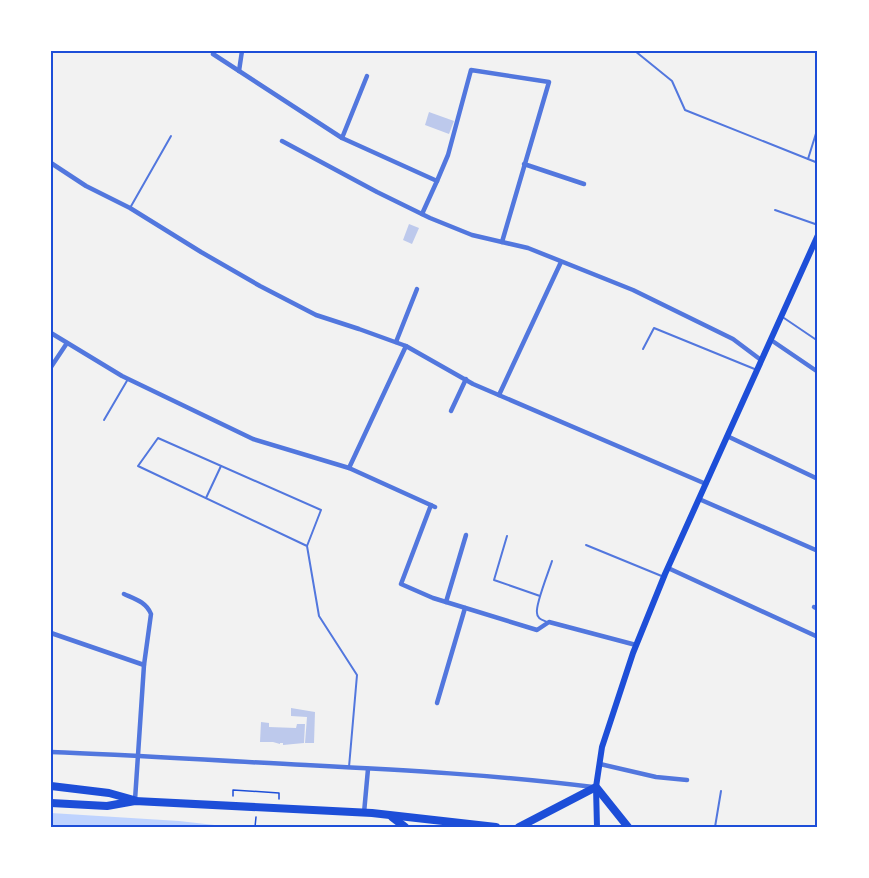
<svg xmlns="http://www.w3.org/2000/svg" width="869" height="878" font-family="'Exo 2',sans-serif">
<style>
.water{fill:#bfd3fe}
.building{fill:#bdc9ec}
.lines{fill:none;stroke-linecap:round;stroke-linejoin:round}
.path{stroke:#1d4ed8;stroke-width:1.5}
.service{stroke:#5277de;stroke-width:2}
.minor{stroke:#5277de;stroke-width:4.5}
.secondary{stroke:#1d4ed8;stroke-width:6}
.trunk{stroke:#1d4ed8;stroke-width:8}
.neatline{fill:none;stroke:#1d4ed8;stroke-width:2}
</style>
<rect width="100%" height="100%" fill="#f2f2f2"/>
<polygon class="water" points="51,813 179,821 232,827 51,827"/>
<g class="building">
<polygon points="429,112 454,121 449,134 425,125"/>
<polygon points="409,224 419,228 412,244 403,240"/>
<polygon points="291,708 315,712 314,743 305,743 307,717 291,716"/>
<polygon points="261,722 269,723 269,727 296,728 297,724 305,724 304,743 283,745 283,743 280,743 280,744 273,742 260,742"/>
</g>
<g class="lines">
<g class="path">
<polyline points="233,796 233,790 279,793 279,799"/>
<polyline points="255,827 256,817"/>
</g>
<g class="service">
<polyline points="635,51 672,81 685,110 818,163"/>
<polyline points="808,159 818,127"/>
<polyline points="130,208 171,136"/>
<polyline points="775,210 818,225"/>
<polyline points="784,318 818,341"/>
<polyline points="643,349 654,328 757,370"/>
<polyline points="104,420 128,379"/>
<polyline points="206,498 221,466"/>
<polyline points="507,536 494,580 540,596"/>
<polyline points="586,545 664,577"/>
<polyline points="307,546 138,466 158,438 321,510 307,546 319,616 357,675 349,767"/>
<path d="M547 622C543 620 537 619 537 613 535 605 549 571 552 561"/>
<polyline points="715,827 721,791"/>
</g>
<g class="minor">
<polyline points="213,54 342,138 437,181 422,214"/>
<polyline points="239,71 242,51"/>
<polyline points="342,138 367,76"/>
<polyline points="282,141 377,192 430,218 472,235 528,248 633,290 733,339 761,360"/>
<polyline points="51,163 86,186 130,208 201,252 260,286 316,315 359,329 406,346 473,384 706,484"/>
<polyline points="524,164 584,184"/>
<polyline points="437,181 448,155 471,70 549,82 502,242"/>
<polyline points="51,333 122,376 253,439 349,468 435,507"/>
<polyline points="771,340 818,372"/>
<polyline points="396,342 417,289"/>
<polyline points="51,367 67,343"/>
<polyline points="499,395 561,262"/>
<polyline points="451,411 466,379"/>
<polyline points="727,436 818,479"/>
<polyline points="349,468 406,346"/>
<polyline points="699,499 818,551"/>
<polyline points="431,505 401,584 433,598 537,630 549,622 636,645"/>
<polyline points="668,568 818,637"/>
<path d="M124 594C135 599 146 602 151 614L144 665 135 800"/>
<polyline points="446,602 466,535"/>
<polyline points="814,607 818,609"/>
<polyline points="51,633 144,665"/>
<polyline points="437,703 465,608"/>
<path d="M51 752C136 755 221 761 306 765 402 770 498 775 593 787"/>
<polyline points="600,764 656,777 687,780"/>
<polyline points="364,813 368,769"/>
</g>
<polyline class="secondary" points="597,827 596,787 602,747 633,653 665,574 818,235"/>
<g class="trunk">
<polyline points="51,786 109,793 134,800"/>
<polyline points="51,803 107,806 135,801 372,813 496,827"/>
<polyline points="392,817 405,827"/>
<polyline points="519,827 596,787 628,827"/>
</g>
</g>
<rect width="869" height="878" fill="none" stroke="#ffffff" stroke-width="105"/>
<rect x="52" y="52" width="764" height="774" class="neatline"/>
</svg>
